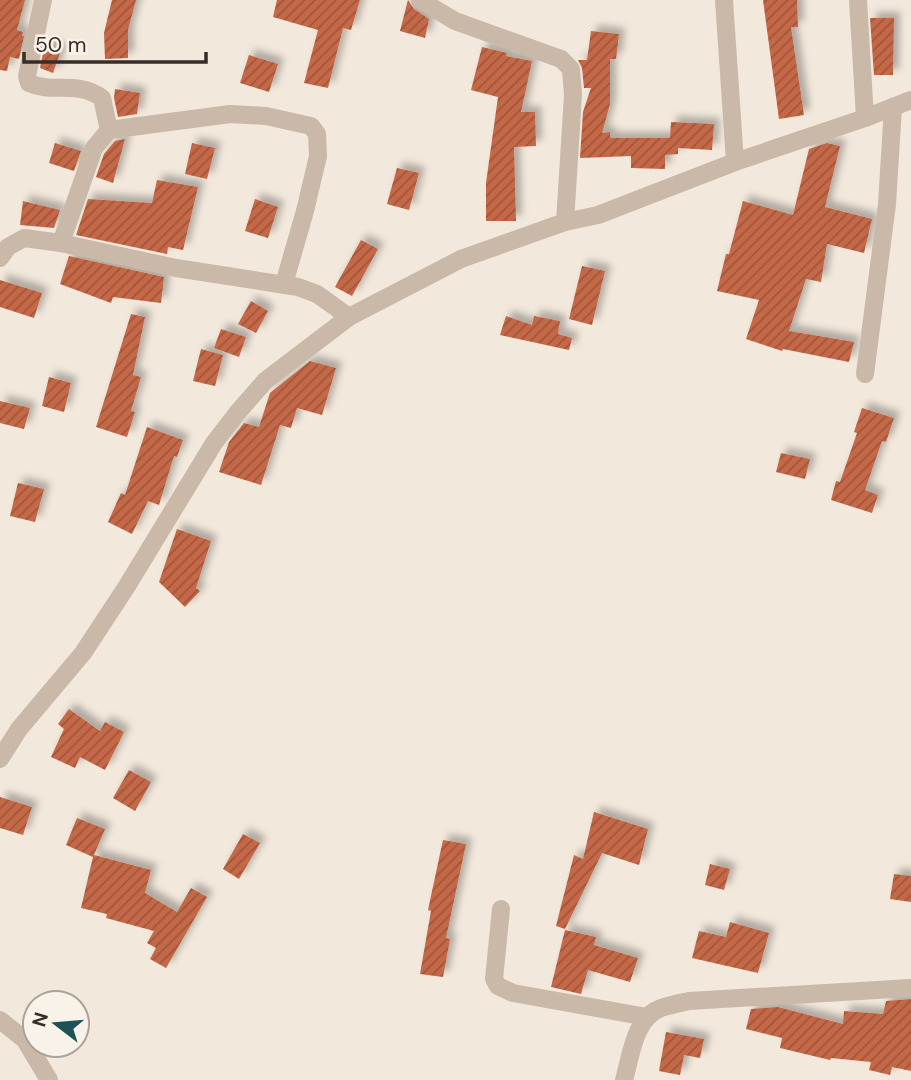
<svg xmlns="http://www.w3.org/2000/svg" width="911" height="1080" font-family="'DM Sans',sans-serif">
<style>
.building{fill:url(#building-hatch);filter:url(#shadow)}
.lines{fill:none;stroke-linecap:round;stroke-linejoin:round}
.street{stroke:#cab8a8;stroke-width:18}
</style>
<defs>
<pattern id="building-hatch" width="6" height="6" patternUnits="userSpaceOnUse" patternTransform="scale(1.75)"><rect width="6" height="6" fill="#c46847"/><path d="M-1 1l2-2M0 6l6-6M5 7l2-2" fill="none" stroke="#a0563b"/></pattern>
<filter id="shadow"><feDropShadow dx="6" dy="-6" stdDeviation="3.5" flood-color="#0004"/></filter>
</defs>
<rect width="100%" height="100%" fill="#f2e8dc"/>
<g class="building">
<polygon points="0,0 25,0 17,30 23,32 22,36 24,36 19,59 10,57 7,71 0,70"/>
<polygon points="112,0 136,0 128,30 128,58 105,59 104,33"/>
<polygon points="277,0 360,0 351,30 343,28 328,88 304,83 318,30 273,17"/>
<polygon points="408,0 414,9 429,19 425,38 400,31"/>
<polygon points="763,0 797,0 798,27 791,27 804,115 779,119"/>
<polygon points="870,18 894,18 893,75 874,75"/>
<polygon points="591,31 619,34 616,59 610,59 610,104 602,133 610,132 610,138 670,138 671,122 714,124 712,150 678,148 678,154 665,155 665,169 631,168 631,156 580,158 583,112 591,88 584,88 582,68 578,60 587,60"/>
<polygon points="45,44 61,50 53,73 40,68"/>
<polygon points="482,47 507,53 506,56 532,61 521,112 535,112 536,146 514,147 516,221 486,221 486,183 498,97 471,90"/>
<polygon points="249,55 278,64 269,92 240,83"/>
<polygon points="115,89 140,93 137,114 118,117 114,98"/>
<polygon points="125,139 113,183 96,177 104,154 115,141"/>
<polygon points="55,143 81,151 74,171 49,163"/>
<polygon points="192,143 215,148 207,179 185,174"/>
<polygon points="827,143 840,146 825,207 872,219 864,253 827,244 821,282 806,279 789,331 854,342 849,362 783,349 782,351 746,339 759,300 717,291 726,254 729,254 743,201 793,215 809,149"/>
<polygon points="397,168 419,173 409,210 387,204"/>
<polygon points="157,180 198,187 183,250 168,247 167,254 76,235 88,199 152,203"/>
<polygon points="255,199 278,207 268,238 245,231"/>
<polygon points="23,201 60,210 54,228 20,225"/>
<polygon points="361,240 378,249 352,296 335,287"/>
<polygon points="69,256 164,277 161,303 113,297 111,303 60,284"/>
<polygon points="582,266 605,271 592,325 569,319"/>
<polygon points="0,280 42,293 34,318 0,307"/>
<polygon points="251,301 268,311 256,333 238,324"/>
<polygon points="131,314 145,317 133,375 141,377 131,411 135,412 127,437 96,427"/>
<polygon points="506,316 532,325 534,316 560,321 558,334 572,338 569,350 500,335"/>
<polygon points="221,329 246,337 239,357 214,348"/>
<polygon points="201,349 223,355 215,386 193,381"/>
<polygon points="310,361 336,368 322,415 297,408 291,428 280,425 261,485 219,472 229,442 244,423 259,427 270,393"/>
<polygon points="49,377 71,383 64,412 42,406"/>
<polygon points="0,401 30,408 24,429 0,423"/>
<polygon points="862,408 894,418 886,442 882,441 865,490 878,495 872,513 831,500 836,481 840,482 857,433 854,432"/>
<polygon points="147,427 183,440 177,457 174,456 159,505 148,501 132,534 108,522 121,493 125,495"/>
<polygon points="781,453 810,459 805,479 776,472"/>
<polygon points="18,483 44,489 35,522 10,516"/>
<polygon points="177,529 211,541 196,588 200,591 185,607 159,582"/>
<polygon points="69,709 100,731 105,722 124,732 105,770 80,757 75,768 51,757 64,729 58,724"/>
<polygon points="129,770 151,782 135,811 113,798"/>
<polygon points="0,797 32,807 23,835 0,828"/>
<polygon points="594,812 648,829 639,865 602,853 565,929 556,926 574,855 583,859"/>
<polygon points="77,818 105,829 94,855 151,870 145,893 177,912 191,888 207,897 166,968 150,959 156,948 147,943 154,931 106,918 107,914 81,908 93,857 66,845"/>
<polygon points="243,834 260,843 239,879 223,869"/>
<polygon points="443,840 466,844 446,938 450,939 443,977 420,974 431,911 428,910"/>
<polygon points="710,864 730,869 724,890 705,885"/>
<polygon points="894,874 911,876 911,902 890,899"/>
<polygon points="730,922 769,933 758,973 692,958 699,931 726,937"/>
<polygon points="565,930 596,937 594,945 638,958 630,982 588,970 581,994 551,987"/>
<polygon points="911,999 911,1071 892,1067 890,1075 869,1070 871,1062 831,1058 830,1060 780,1048 782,1038 746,1029 751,1009 778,1007 843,1024 844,1011 883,1014 886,1001"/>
<polygon points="666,1032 704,1039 700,1058 684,1055 680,1075 659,1071"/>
</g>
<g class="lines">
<g class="street">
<path d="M43 0 27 76 29 83C53 94 77 80 102 98L109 130"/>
<polyline points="420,0 455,21 561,59 571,69 573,95 565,222"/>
<polyline points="724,0 735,162"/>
<polyline points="858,0 865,118"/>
<polyline points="61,243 94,148 109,130 230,114 266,116 311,126 317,134 318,156 305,211 284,284"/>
<polyline points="0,258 8,247 24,238 61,243 176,268 298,287 317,294 349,317"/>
<polyline points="865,374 887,204 893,107"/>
<polyline points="0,759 19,729 83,653 127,586 214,443 238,412 265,381 349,317 461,259 565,222 598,215 735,162 865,118 911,100"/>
<polyline points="501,909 494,979 498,986 513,993 647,1017"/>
<polyline points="0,1020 25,1040 49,1080"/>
<path d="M624 1080C631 1056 634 1018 661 1008 670 1005 680 1003 689 1001L911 988"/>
</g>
</g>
<g transform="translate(56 1024) rotate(286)"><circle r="33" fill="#f9f2e8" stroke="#aba39b" stroke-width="2"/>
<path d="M0-5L12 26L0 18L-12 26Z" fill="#1e5257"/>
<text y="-10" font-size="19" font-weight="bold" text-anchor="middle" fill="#362d28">N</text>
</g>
<path d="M24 52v10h182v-10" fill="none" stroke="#362d28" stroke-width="3.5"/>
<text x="35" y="52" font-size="21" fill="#362d28" stroke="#f9f2e8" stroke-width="5" paint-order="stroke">50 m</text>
</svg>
